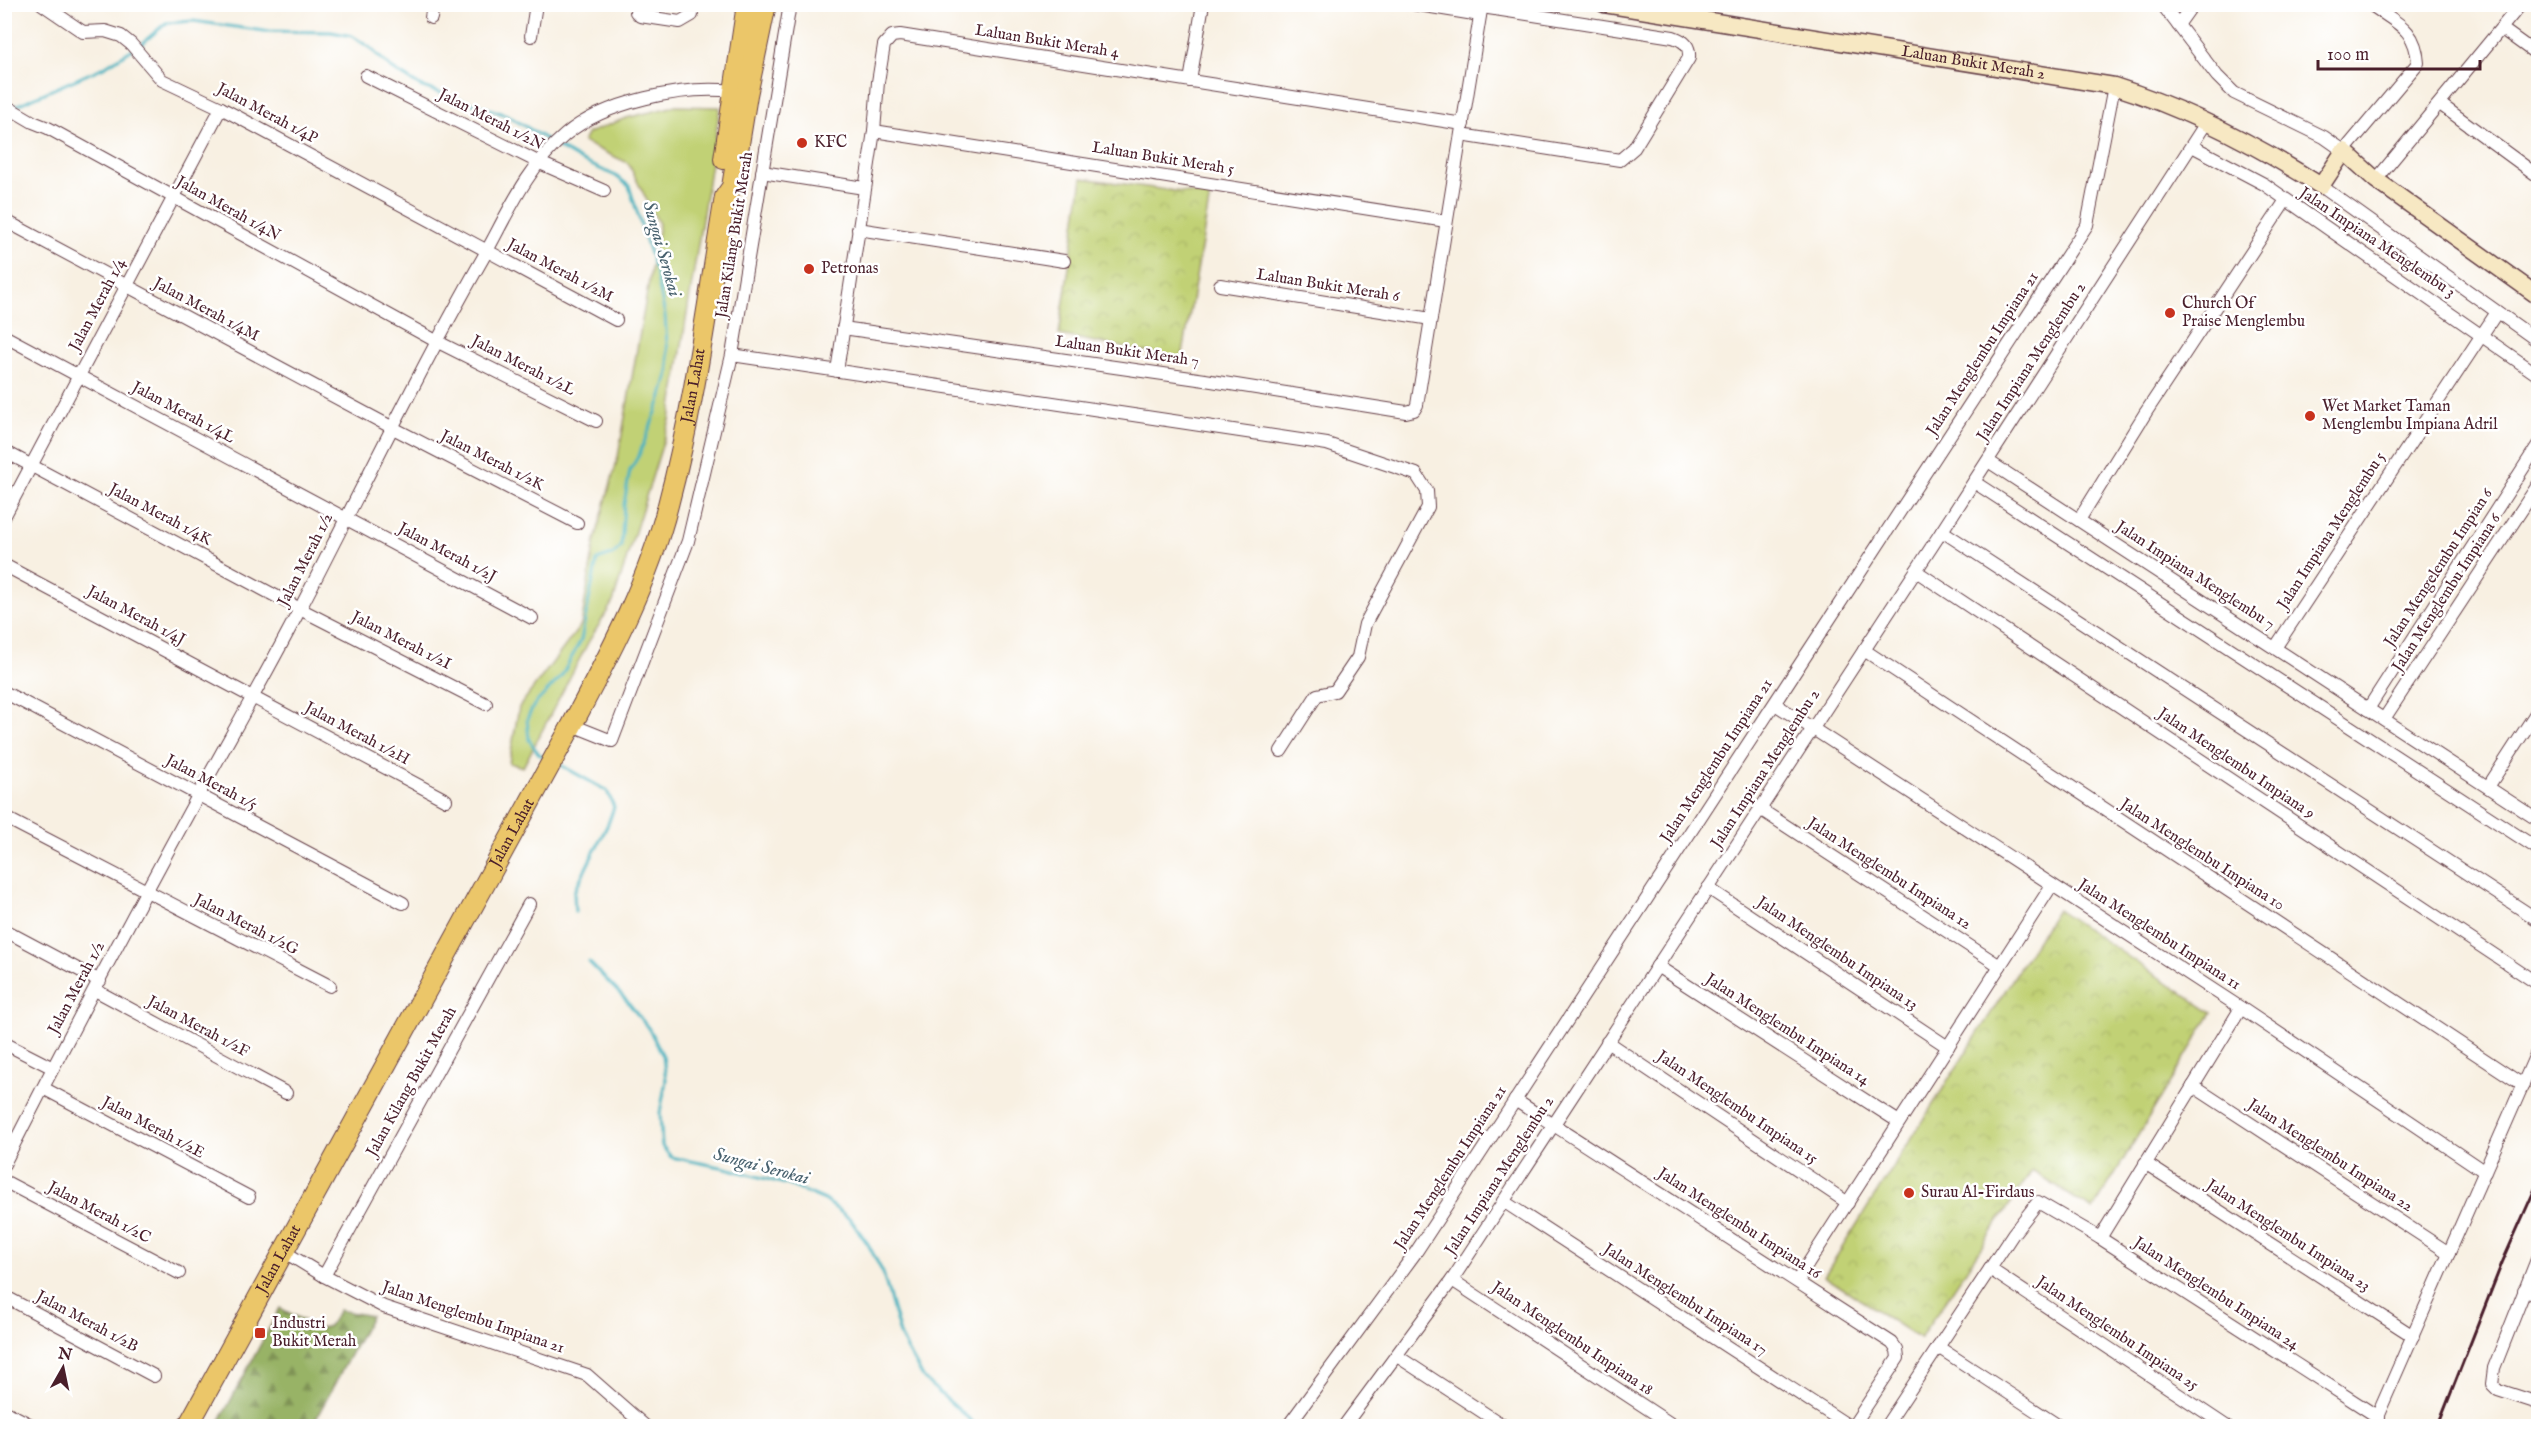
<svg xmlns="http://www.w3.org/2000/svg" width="2543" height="1431" font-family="'IM FELL English',serif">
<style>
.grass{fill:#c1d174;stroke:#867850;stroke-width:1.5}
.forest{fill:url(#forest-firs);stroke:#716948;stroke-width:1.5}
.park{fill:url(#park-crowns);stroke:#867850;stroke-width:1.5}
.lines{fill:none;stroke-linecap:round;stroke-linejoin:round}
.stream{stroke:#45b2c0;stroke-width:3}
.street-casing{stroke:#643e46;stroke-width:14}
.secondary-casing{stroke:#643e46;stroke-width:19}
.primary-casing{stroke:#643e46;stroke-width:22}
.street{stroke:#fff;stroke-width:12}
.secondary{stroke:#f7e8c3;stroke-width:16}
.primary{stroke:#ebc669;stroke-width:20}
.rail{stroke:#4a1f2b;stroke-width:3}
.poi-dot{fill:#c8321e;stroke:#fff;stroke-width:2}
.labels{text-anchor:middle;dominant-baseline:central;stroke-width:5;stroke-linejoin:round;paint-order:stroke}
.street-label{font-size:16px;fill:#4a1f2b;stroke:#fff}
.poi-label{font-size:16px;fill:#4a1f2b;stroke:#fff;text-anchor:start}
.water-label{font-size:18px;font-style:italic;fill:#48616e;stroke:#fff}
</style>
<defs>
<pattern id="forest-firs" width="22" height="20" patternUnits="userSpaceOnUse" patternTransform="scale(1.5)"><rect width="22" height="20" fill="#98b366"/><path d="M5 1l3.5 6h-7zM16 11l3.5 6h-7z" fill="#7e9154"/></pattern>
<pattern id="park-crowns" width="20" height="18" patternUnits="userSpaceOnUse" patternTransform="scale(1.5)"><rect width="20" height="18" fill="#c1d174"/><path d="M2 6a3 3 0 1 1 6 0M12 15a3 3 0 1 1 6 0" fill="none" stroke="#a7b365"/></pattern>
</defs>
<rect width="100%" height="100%" fill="#fff"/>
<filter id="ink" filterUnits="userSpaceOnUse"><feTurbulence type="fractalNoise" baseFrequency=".0167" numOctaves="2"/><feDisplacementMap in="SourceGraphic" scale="12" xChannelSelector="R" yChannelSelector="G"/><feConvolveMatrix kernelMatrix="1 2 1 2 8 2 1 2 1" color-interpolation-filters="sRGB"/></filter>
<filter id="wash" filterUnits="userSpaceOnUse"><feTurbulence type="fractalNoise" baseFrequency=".008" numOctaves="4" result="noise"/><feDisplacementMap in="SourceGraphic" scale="24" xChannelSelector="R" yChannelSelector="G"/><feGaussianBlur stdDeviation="1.35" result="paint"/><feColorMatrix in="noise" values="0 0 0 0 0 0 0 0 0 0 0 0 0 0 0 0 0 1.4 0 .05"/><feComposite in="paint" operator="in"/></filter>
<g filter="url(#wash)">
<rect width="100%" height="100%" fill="#f8f0e2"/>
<polygon class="grass" points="675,106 720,107 670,420 613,602 589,641 523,767 509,763 519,707 581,625 595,540 618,457 659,224 628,163 583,142 588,133 626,118"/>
<polygon class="forest" points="280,1308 319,1329 329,1326 339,1310 371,1316 312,1426 217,1426"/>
<g class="park">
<polygon points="1082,178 1210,196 1182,359 1059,335"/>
<polygon points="2057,909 2212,1013 2093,1210 2032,1171 1920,1339 1824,1276"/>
</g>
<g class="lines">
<g class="stream">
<polyline points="139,46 166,23 193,21 264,31 331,32 352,36 369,47 391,68 420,86 507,115 552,143"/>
<polyline points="15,106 104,67 133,49"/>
<polyline points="545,757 539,754 529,740 527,719 534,705 561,677 581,640 597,560 612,555 621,547 624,504 630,470 639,455 660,402 669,372 665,315 656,273 629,186 616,176 580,160 558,147"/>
<polyline points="559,764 607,791 614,807 608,824 574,892 575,912"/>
<polyline points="589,962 627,1001 649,1029 663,1056 666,1080 660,1113 662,1146 671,1157 726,1168 789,1185 825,1200 850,1219 868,1244 883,1273 901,1338 924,1379 977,1426"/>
</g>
</g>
</g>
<g filter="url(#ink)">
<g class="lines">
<g class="street-casing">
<g id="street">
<polyline points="42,4 83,32 105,31 121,36 131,44 162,80 221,108 616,320"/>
<polyline points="637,4 636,12 640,16 680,22 692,15"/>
<polyline points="1413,4 1480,15"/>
<path d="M2162 4 2217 76 2234 93 2324 137 2344 151 2418 63C2416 28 2396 23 2370 4"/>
<polyline points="431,18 433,4"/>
<polyline points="2178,25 2193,4"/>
<polyline points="2502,29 2538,55"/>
<polyline points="531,36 536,4"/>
<polyline points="366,76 540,163 604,191"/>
<polyline points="1190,81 1203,4"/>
<polyline points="2440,104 2538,176"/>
<polyline points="4,105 33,122 48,128 436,341 596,421"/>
<polyline points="874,131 1446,221"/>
<path d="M1461 135 1620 160 1634 148 1689 58C1690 46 1685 41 1673 37L1482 7"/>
<polyline points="2192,146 2264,184 2538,375"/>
<polyline points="762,172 864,188"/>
<polyline points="2376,180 2521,4"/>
<polyline points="2321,186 2538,341"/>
<polyline points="4,220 393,428 577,523"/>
<polyline points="858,229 1064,261"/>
<polyline points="1220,285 1431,319"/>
<polyline points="843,328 1205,380 1406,412 1414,410 1417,405 1482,4"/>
<polyline points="4,336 532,618"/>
<polyline points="732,355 1327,444 1416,474 1427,491 1428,507 1365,624 1358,657 1335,691 1317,695 1281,751"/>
<polyline points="837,371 874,131 878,82 884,45 892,36 900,35 1463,124"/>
<polyline points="4,451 300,609 486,704"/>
<polyline points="1988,461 2538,820"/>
<polyline points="1974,482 2538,849"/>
<polyline points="4,517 221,108"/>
<polyline points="2079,520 2146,412 2286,200"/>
<polyline points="1942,531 2538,920"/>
<polyline points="4,565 446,800"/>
<polyline points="1916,571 2538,984"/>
<polyline points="2275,648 2497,312"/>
<polyline points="1864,650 2523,1085"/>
<polyline points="4,692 403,903"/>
<polyline points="1775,704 2241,1008 2485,1172"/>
<polyline points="2368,709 2538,445"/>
<polyline points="2384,719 2538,485"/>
<polyline points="572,725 612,741 688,541 732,355 790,4"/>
<polyline points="2488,787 2538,710"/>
<polyline points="1760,809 2000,966"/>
<polyline points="4,817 330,986"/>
<polyline points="1708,888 1948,1047"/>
<polyline points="4,930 100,981"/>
<polyline points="1657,966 1899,1122"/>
<polyline points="95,990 286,1093"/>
<polyline points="1607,1042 1848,1203"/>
<polyline points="4,1043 53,1068"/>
<polyline points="2193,1086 2449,1253"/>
<polyline points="43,1088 249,1197"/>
<polyline points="1515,1100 1892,1343 1897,1350 1898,1358 1853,1426"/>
<polyline points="2145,1163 2413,1336"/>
<path d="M4 1164C67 1039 133 915 200 792 234 730 269 669 301 607 361 491 418 372 483 258 507 215 527 167 565 135 604 102 683 85 733 91"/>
<polyline points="4,1181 179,1273"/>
<polyline points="1503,1201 1849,1426"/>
<polyline points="2100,1238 2241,1008"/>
<polyline points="283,1251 324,1276 384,1307 587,1375 645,1426"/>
<polyline points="2538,1257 2494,1368 2492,1384 2498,1390 2538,1403"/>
<polyline points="1990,1269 2226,1426"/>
<polyline points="324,1276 529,904"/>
<polyline points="1452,1280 1674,1426"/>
<polyline points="1797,1281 2052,885"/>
<polyline points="2524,1290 2538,1294"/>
<polyline points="4,1296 154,1376"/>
<polyline points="1938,1347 2059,1426"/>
<polyline points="1397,1356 1504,1426"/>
<polyline points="4,1411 33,1426"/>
<polyline points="1288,1426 1416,1252 2087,225 2114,86"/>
<polyline points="1344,1426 1452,1280 1942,531 2206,123"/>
<polyline points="1886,1426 2013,1234 2038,1202 2100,1238 2378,1417"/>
<polyline points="2373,1426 2538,1050"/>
</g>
</g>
<g class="secondary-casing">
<g id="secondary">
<path id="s1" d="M1604 4 2114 86C2187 109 2257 145 2321 186L2344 151 2376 180 2538 296"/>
</g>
</g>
<g class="primary-casing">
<g id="primary">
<polyline points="724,159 747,4"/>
<path id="s2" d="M188 1426 572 725C609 655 648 583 668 505 695 404 708 300 725 197L732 187 747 95 766 4"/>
</g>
</g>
<use href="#street" class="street"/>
<use href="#secondary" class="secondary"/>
<use href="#primary" class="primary"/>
<polyline class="rail" points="2438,1426 2502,1263 2538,1182"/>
</g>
</g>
<g class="poi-dot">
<circle cx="802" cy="143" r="6"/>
<circle cx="809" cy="269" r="6"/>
<circle cx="2170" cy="313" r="6"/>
<circle cx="2310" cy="416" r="6"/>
<circle cx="1909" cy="1193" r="6"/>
<rect x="254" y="1327" width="12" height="12" rx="3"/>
</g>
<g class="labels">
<g class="street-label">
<text transform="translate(1047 42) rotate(9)">Laluan Bukit Merah 4</text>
<text stroke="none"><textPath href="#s1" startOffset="374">Laluan Bukit Merah 2</textPath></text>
<text transform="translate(267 114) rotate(28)">Jalan Merah 1/4P</text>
<text transform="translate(491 120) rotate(27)">Jalan Merah 1/2N</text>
<text transform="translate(1163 159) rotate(9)">Laluan Bukit Merah 5</text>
<text transform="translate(228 209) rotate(29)">Jalan Merah 1/4N</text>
<text transform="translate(735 235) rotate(-81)">Jalan Kilang Bukit Merah</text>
<text transform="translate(2377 243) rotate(34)">Jalan Impiana Menglembu 3</text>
<text transform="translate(560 271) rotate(28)">Jalan Merah 1/2M</text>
<text transform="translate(1328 286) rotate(9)">Laluan Bukit Merah 6</text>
<text transform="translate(98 305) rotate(-62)">Jalan Merah 1/4</text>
<text transform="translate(206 310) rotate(28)">Jalan Merah 1/4M</text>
<text transform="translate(1127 352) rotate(8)">Laluan Bukit Merah 7</text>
<text transform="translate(1983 354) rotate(-57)">Jalan Menglembu Impiana 21</text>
<text transform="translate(2032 362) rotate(-57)">Jalan Impiana Menglembu 2</text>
<text transform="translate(523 366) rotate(27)">Jalan Merah 1/2L</text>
<text stroke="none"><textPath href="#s2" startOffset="1162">Jalan Lahat</textPath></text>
<text transform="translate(183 413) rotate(28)">Jalan Merah 1/4L</text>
<text transform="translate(492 461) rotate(27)">Jalan Merah 1/2K</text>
<text transform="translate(160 515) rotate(28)">Jalan Merah 1/4K</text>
<text transform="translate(2332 531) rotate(-57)">Jalan Impiana Menglembu 5</text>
<text transform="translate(447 553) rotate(28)">Jalan Merah 1/2J</text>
<text transform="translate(306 560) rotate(-63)">Jalan Merah 1/2</text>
<text transform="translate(2439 568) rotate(-57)">Jalan Mengelembu Impian 6</text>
<text transform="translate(2195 576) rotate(33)">Jalan Impiana Menglembu 7</text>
<text transform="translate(2447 593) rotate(-57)">Jalan Menglembu Impiana 6</text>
<text transform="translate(136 616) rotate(28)">Jalan Merah 1/4J</text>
<text transform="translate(401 641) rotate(27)">Jalan Merah 1/2I</text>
<text transform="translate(357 734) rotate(28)">Jalan Merah 1/2H</text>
<text transform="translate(1717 761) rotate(-57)">Jalan Menglembu Impiana 21</text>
<text transform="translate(2236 764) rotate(34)">Jalan Menglembu Impiana 9</text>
<text transform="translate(1766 769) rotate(-57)">Jalan Impiana Menglembu 2</text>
<text transform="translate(211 783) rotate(28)">Jalan Merah 1/5</text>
<text stroke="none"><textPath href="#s2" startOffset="676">Jalan Lahat</textPath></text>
<text transform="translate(2202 855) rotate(33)">Jalan Menglembu Impiana 10</text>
<text transform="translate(1889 874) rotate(33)">Jalan Menglembu Impiana 12</text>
<text transform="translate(246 925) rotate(27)">Jalan Merah 1/2G</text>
<text transform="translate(2159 935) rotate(33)">Jalan Menglembu Impiana 11</text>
<text transform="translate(1837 954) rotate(34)">Jalan Menglembu Impiana 13</text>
<text transform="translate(77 988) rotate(-62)">Jalan Merah 1/2</text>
<text transform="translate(198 1027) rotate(28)">Jalan Merah 1/2F</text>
<text transform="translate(1787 1030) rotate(33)">Jalan Menglembu Impiana 14</text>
<text transform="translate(412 1082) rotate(-61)">Jalan Kilang Bukit Merah</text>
<text transform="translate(1737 1108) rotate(34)">Jalan Menglembu Impiana 15</text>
<text transform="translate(153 1128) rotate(28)">Jalan Merah 1/2E</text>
<text transform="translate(2330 1156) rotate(33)">Jalan Menglembu Impiana 22</text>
<text transform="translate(1451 1168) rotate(-57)">Jalan Menglembu Impiana 21</text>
<text transform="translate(1500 1176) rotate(-57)">Jalan Impiana Menglembu 2</text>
<text transform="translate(99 1213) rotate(28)">Jalan Merah 1/2C</text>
<text transform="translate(1739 1224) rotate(33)">Jalan Menglembu Impiana 16</text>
<text transform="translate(2288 1236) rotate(33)">Jalan Menglembu Impiana 23</text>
<text stroke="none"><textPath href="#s2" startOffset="190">Jalan Lahat</textPath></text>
<text transform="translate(2216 1294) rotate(33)">Jalan Menglembu Impiana 24</text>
<text transform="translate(1685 1300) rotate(33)">Jalan Menglembu Impiana 17</text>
<text transform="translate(473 1318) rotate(19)">Jalan Menglembu Impiana 21</text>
<text transform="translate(87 1322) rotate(28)">Jalan Merah 1/2B</text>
<text transform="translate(2117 1334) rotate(34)">Jalan Menglembu Impiana 25</text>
<text transform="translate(1572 1339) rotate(34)">Jalan Menglembu Impiana 18</text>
</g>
<g class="poi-label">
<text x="814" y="143">KFC</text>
<text x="821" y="269">Petronas</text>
<text x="2182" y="304">Church Of<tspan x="2182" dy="18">Praise Menglembu</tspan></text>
<text x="2322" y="407">Wet Market Taman<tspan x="2322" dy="18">Menglembu Impiana Adril</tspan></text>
<text x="1921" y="1193">Surau Al-Firdaus</text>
<text x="272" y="1324">Industri<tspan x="272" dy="18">Bukit Merah</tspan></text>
</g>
<g class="water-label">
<text transform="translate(661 249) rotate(74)">Sungai Serokai</text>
<text transform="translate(761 1167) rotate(15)">Sungai Serokai</text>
</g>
</g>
<rect width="2543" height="1431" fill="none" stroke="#fff" stroke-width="24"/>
<g transform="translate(63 1368) rotate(9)" stroke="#ffffff" stroke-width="4.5" paint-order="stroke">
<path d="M0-4.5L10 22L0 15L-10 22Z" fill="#4a1f2b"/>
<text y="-9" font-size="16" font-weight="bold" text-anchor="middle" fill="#4a1f2b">N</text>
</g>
<path d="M2318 60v9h162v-9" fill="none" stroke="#4a1f2b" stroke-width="3"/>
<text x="2327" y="60" font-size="18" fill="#4a1f2b" stroke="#ffffff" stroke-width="4.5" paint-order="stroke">100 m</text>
</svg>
